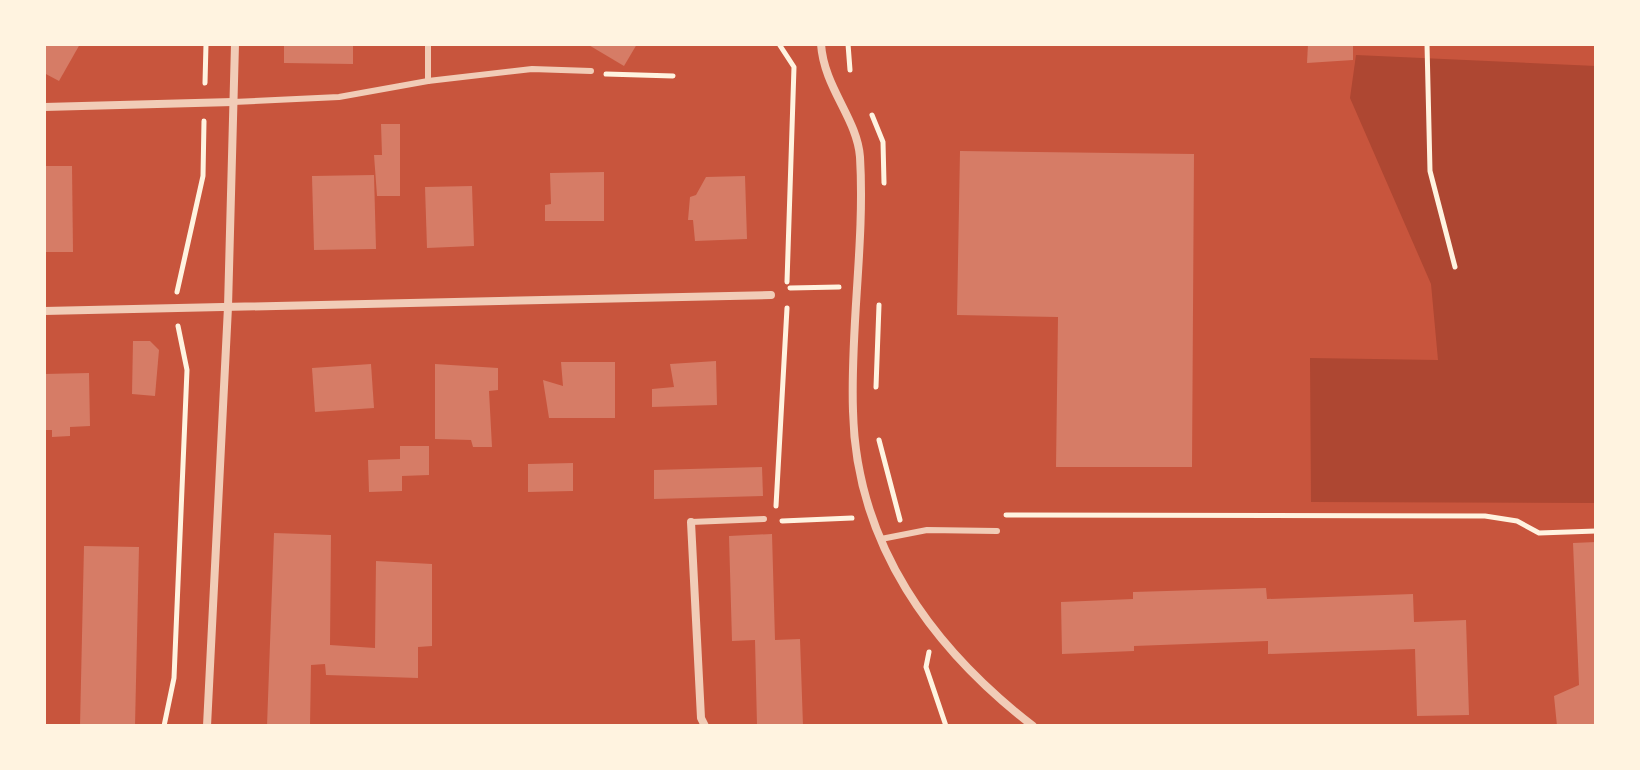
<svg xmlns="http://www.w3.org/2000/svg" width="1640" height="770" font-family="Quicksand,sans-serif">
<style>
.green{fill:#ae4732}
.building{fill:#d67c66}
.lines{fill:none;stroke-linecap:round;stroke-linejoin:round}
.path{stroke:#fff3e0;stroke-width:5}
.service{stroke:#f1ccb7;stroke-width:6}
.minor{stroke:#f1ccb7;stroke-width:8}
</style>
<rect width="100%" height="100%" fill="#c8553d"/>
<polygon class="green" points="1356,55 1596,66 1596,503 1311,502 1310,358 1438,360 1431,284 1350,98"/>
<g class="building">
<polygon points="44,44 80,44 59,81 44,73"/>
<polygon points="284,44 353,44 353,64 284,63"/>
<polygon points="587,44 637,44 624,66"/>
<polygon points="1308,44 1353,44 1353,60 1307,63"/>
<polygon points="381,124 400,124 400,196 377,196 374,155 382,155"/>
<polygon points="960,151 1194,154 1192,467 1056,467 1058,317 957,315"/>
<polygon points="44,166 72,166 73,252 44,252"/>
<polygon points="604,172 604,221 545,221 545,205 551,204 550,173"/>
<polygon points="374,175 376,249 314,250 312,176"/>
<polygon points="745,176 747,239 695,241 693,220 688,220 690,197 696,195 706,177"/>
<polygon points="472,186 474,246 427,248 425,187"/>
<polygon points="133,341 150,341 159,350 155,396 132,394"/>
<polygon points="716,361 717,405 652,407 652,389 674,387 670,364"/>
<polygon points="561,362 615,362 615,418 549,418 543,380 563,386"/>
<polygon points="371,364 374,408 315,412 312,368"/>
<polygon points="435,364 498,368 498,390 489,391 492,447 473,447 471,440 435,439"/>
<polygon points="89,373 90,426 70,427 70,436 52,437 52,430 44,430 44,374"/>
<polygon points="400,446 429,446 429,475 402,476 402,491 369,492 368,460 400,459"/>
<polygon points="573,463 573,491 528,492 528,464"/>
<polygon points="762,467 763,496 654,499 654,470"/>
<polygon points="274,533 331,535 330,645 375,648 376,561 432,564 432,646 418,647 418,678 326,675 325,664 311,665 310,726 267,726"/>
<polygon points="772,534 775,640 800,639 803,726 757,726 755,640 732,641 729,536"/>
<polygon points="1596,542 1596,726 1557,726 1554,696 1579,685 1573,543"/>
<polygon points="84,546 139,547 135,726 80,726"/>
<polygon points="1266,588 1267,599 1413,594 1414,622 1466,620 1469,715 1417,716 1415,649 1268,654 1268,641 1134,646 1134,651 1062,654 1061,602 1133,599 1133,592"/>
</g>
<g class="lines">
<g class="path">
<polyline points="779,44 794,67 787,282"/>
<polyline points="848,44 850,70"/>
<polyline points="1427,44 1430,171 1455,267"/>
<polyline points="606,74 673,76"/>
<polyline points="205,83 206,44"/>
<polyline points="872,115 883,142 884,183"/>
<polyline points="790,288 839,287"/>
<polyline points="177,292 203,176 204,121"/>
<polyline points="876,387 879,305"/>
<polyline points="879,440 900,520"/>
<polyline points="776,506 787,308"/>
<polyline points="1006,515 1485,516 1517,521 1539,533 1596,531"/>
<polyline points="782,521 852,518"/>
<polyline points="929,652 926,667 946,726"/>
<polyline points="164,726 174,678 187,370 178,326"/>
</g>
<g class="service">
<polyline points="428,44 428,81"/>
<polyline points="233,102 339,97 428,81 532,69 591,71"/>
<polyline points="691,522 764,519"/>
<polyline points="881,539 927,530 997,531"/>
</g>
<g class="minor">
<path d="M821 44C824 88 857 118 860 157 865 242 850 327 853 411 856 544 932 648 1033 726"/>
<polyline points="44,107 233,102"/>
<polyline points="44,311 771,295"/>
<polyline points="691,522 701,718 705,726"/>
<polyline points="207,726 228,307 235,44"/>
</g>
</g>
<rect width="1640" height="770" fill="none" stroke="#fff3e0" stroke-width="92"/>
</svg>
